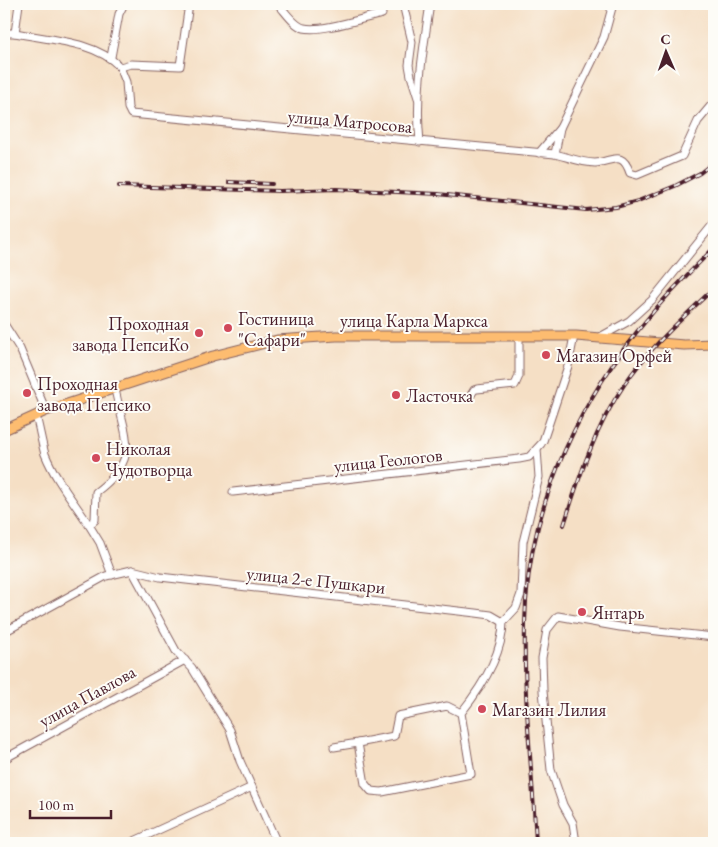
<svg xmlns="http://www.w3.org/2000/svg" width="718" height="847" font-family="'EB Garamond',serif">
<style>
.lines{fill:none;stroke-linecap:round;stroke-linejoin:round}
.minor-casing{stroke:#866261;stroke-width:9}
.major-casing{stroke:#866261;stroke-width:11}
.minor{stroke:#fff;stroke-width:7}
.major{stroke:#fdbc70;stroke-width:9}
.rail-casing{stroke:#4a1f2b;stroke-width:4}
.rail{stroke:#fdfcf7;stroke-width:2;stroke-dasharray:5.5;stroke-linecap:butt}
.poi-dot{fill:#d1495b;stroke:#fdfcf7;stroke-width:2}
.labels{text-anchor:middle;dominant-baseline:central;stroke-width:4;stroke-linejoin:round;paint-order:stroke}
.street-label{font-size:18px;fill:#4a1f2b;stroke:#fdfcf7}
.poi-label{font-size:18px;fill:#4a1f2b;stroke:#fdfcf7;text-anchor:start}
</style>
<rect width="100%" height="100%" fill="#fdfcf7"/>
<filter id="ink" filterUnits="userSpaceOnUse"><feTurbulence type="fractalNoise" baseFrequency=".02" numOctaves="2"/><feDisplacementMap in="SourceGraphic" scale="10" xChannelSelector="R" yChannelSelector="G"/><feConvolveMatrix kernelMatrix="1 2 1 2 8 2 1 2 1" color-interpolation-filters="sRGB"/></filter>
<filter id="wash" filterUnits="userSpaceOnUse"><feTurbulence type="fractalNoise" baseFrequency=".0096" numOctaves="4" result="noise"/><feDisplacementMap in="SourceGraphic" scale="20" xChannelSelector="R" yChannelSelector="G"/><feGaussianBlur stdDeviation="1.12" result="paint"/><feColorMatrix in="noise" values="0 0 0 0 0 0 0 0 0 0 0 0 0 0 0 0 0 1.4 0 .05"/><feComposite in="paint" operator="in"/></filter>
<g filter="url(#wash)">
<rect width="100%" height="100%" fill="#f5dfc5"/>
</g>
<g filter="url(#ink)">
<g class="lines">
<g class="minor-casing">
<g id="minor">
<path d="M278 4C285 11 294 26 304 28 322 32 363 18 382 14"/>
<polyline points="403,4 412,42 409,65 411,76 418,98"/>
<path d="M4 33H15C50 40 95 41 120 67L131 64 180 66 189 4"/>
<polyline points="15,33 19,4"/>
<polyline points="111,57 119,14 124,4"/>
<path d="M120 67 126 82 128 108 131 114 555 154C567 157 583 163 595 163 612 162 622 149 630 173L637 175 682 156 698 121 714 102"/>
<polyline points="560,128 604,37 613,4"/>
<path d="M420 142C415 96 423 50 430 4"/>
<polyline points="539,153 560,128 555,154"/>
<polyline points="4,324 20,349 46,411"/>
<polyline points="600,337 629,321 652,300 714,223"/>
<polyline points="471,395 474,390 477,389 515,385 519,376 519,336"/>
<path d="M36 416C39 426 42 445 45 454 55 479 74 502 89 525"/>
<polyline points="543,441 568,366 574,336"/>
<polyline points="233,492 519,459 529,457 541,444"/>
<polyline points="132,570 176,651 192,668 230,730 240,761 277,843"/>
<path d="M112 575 100 543 89 525 95 520 96 492C143 457 124 436 115 389"/>
<polyline points="503,622 516,608 521,594 523,542 539,477 537,449"/>
<polyline points="4,632 106,576 132,570 160,577 476,613 491,615 503,622"/>
<path d="M461 713 447 706 398 716 394 736 358 743 365 784 371 791 382 792 471 774 461 713C481 688 503 654 503 622"/>
<polyline points="334,747 358,743"/>
<polyline points="4,759 185,660"/>
<polyline points="130,843 252,787"/>
<polyline points="576,843 573,823 563,805 551,770 543,691 542,658 547,630 558,616 620,627 714,637"/>
</g>
</g>
<g class="major-casing">
<polyline id="major" points="4,430 46,411 213,356 277,340 336,336 576,336 684,345 714,344"/>
</g>
<use href="#minor" class="minor"/>
<use href="#major" class="major"/>
<g class="rail-casing">
<g id="rail">
<polyline points="229,182 272,184"/>
<polyline points="119,186 280,191 336,189 438,194 586,210 616,207 638,201 675,186 700,173 714,162"/>
<path d="M564 525C579 477 595 428 624 385 648 349 683 318 714 288"/>
<path d="M536 843C532 763 521 681 526 601 533 497 583 395 649 317 669 292 692 270 714 248"/>
</g>
</g>
<use href="#rail" class="rail"/>
</g>
</g>
<g class="poi-dot">
<circle cx="228" cy="328" r="5"/>
<circle cx="199" cy="333" r="5"/>
<circle cx="546" cy="355" r="5"/>
<circle cx="27" cy="393" r="5"/>
<circle cx="396" cy="395" r="5"/>
<circle cx="96" cy="458" r="5"/>
<circle cx="582" cy="612" r="5"/>
<circle cx="482" cy="709" r="5"/>
</g>
<g class="labels">
<g class="street-label">
<text transform="translate(350 121) rotate(5)">улица Матросова</text>
<text x="414" y="320">улица Карла Маркса</text>
<text transform="translate(388 460) rotate(-6)">улица Геологов</text>
<text transform="translate(316 580) rotate(6)">улица 2-е Пушкари</text>
<text transform="translate(87 696) rotate(-29)">улица Павлова</text>
</g>
<g class="poi-label">
<text x="238" y="318">Гостиница<tspan x="238" dy="21">"Сафари"</tspan></text>
<text x="189" y="323" text-anchor="end">Проходная<tspan x="189" dy="21">завода ПепсиКо</tspan></text>
<text x="556" y="355">Магазин Орфей</text>
<text x="37" y="383">Проходная<tspan x="37" dy="21">завода Пепсико</tspan></text>
<text x="406" y="395">Ласточка</text>
<text x="106" y="448">Николая<tspan x="106" dy="21">Чудотворца</tspan></text>
<text x="592" y="612">Янтарь</text>
<text x="492" y="709">Магазин Лилия</text>
</g>
</g>
<rect width="718" height="847" fill="none" stroke="#fdfcf7" stroke-width="20"/>
<g transform="translate(666 52) rotate(358)" stroke="#fdfcf7" stroke-width="4" paint-order="stroke">
<path d="M0-4L9 19L0 12L-9 19Z" fill="#4a1f2b"/>
<text y="-8" font-size="14" font-weight="bold" text-anchor="middle" fill="#4a1f2b">С</text>
</g>
<path d="M30 810v8h81v-8" fill="none" stroke="#4a1f2b" stroke-width="2.5"/>
<text x="38" y="810" font-size="15" fill="#4a1f2b" stroke="#fdfcf7" stroke-width="4" paint-order="stroke">100 m</text>
</svg>
